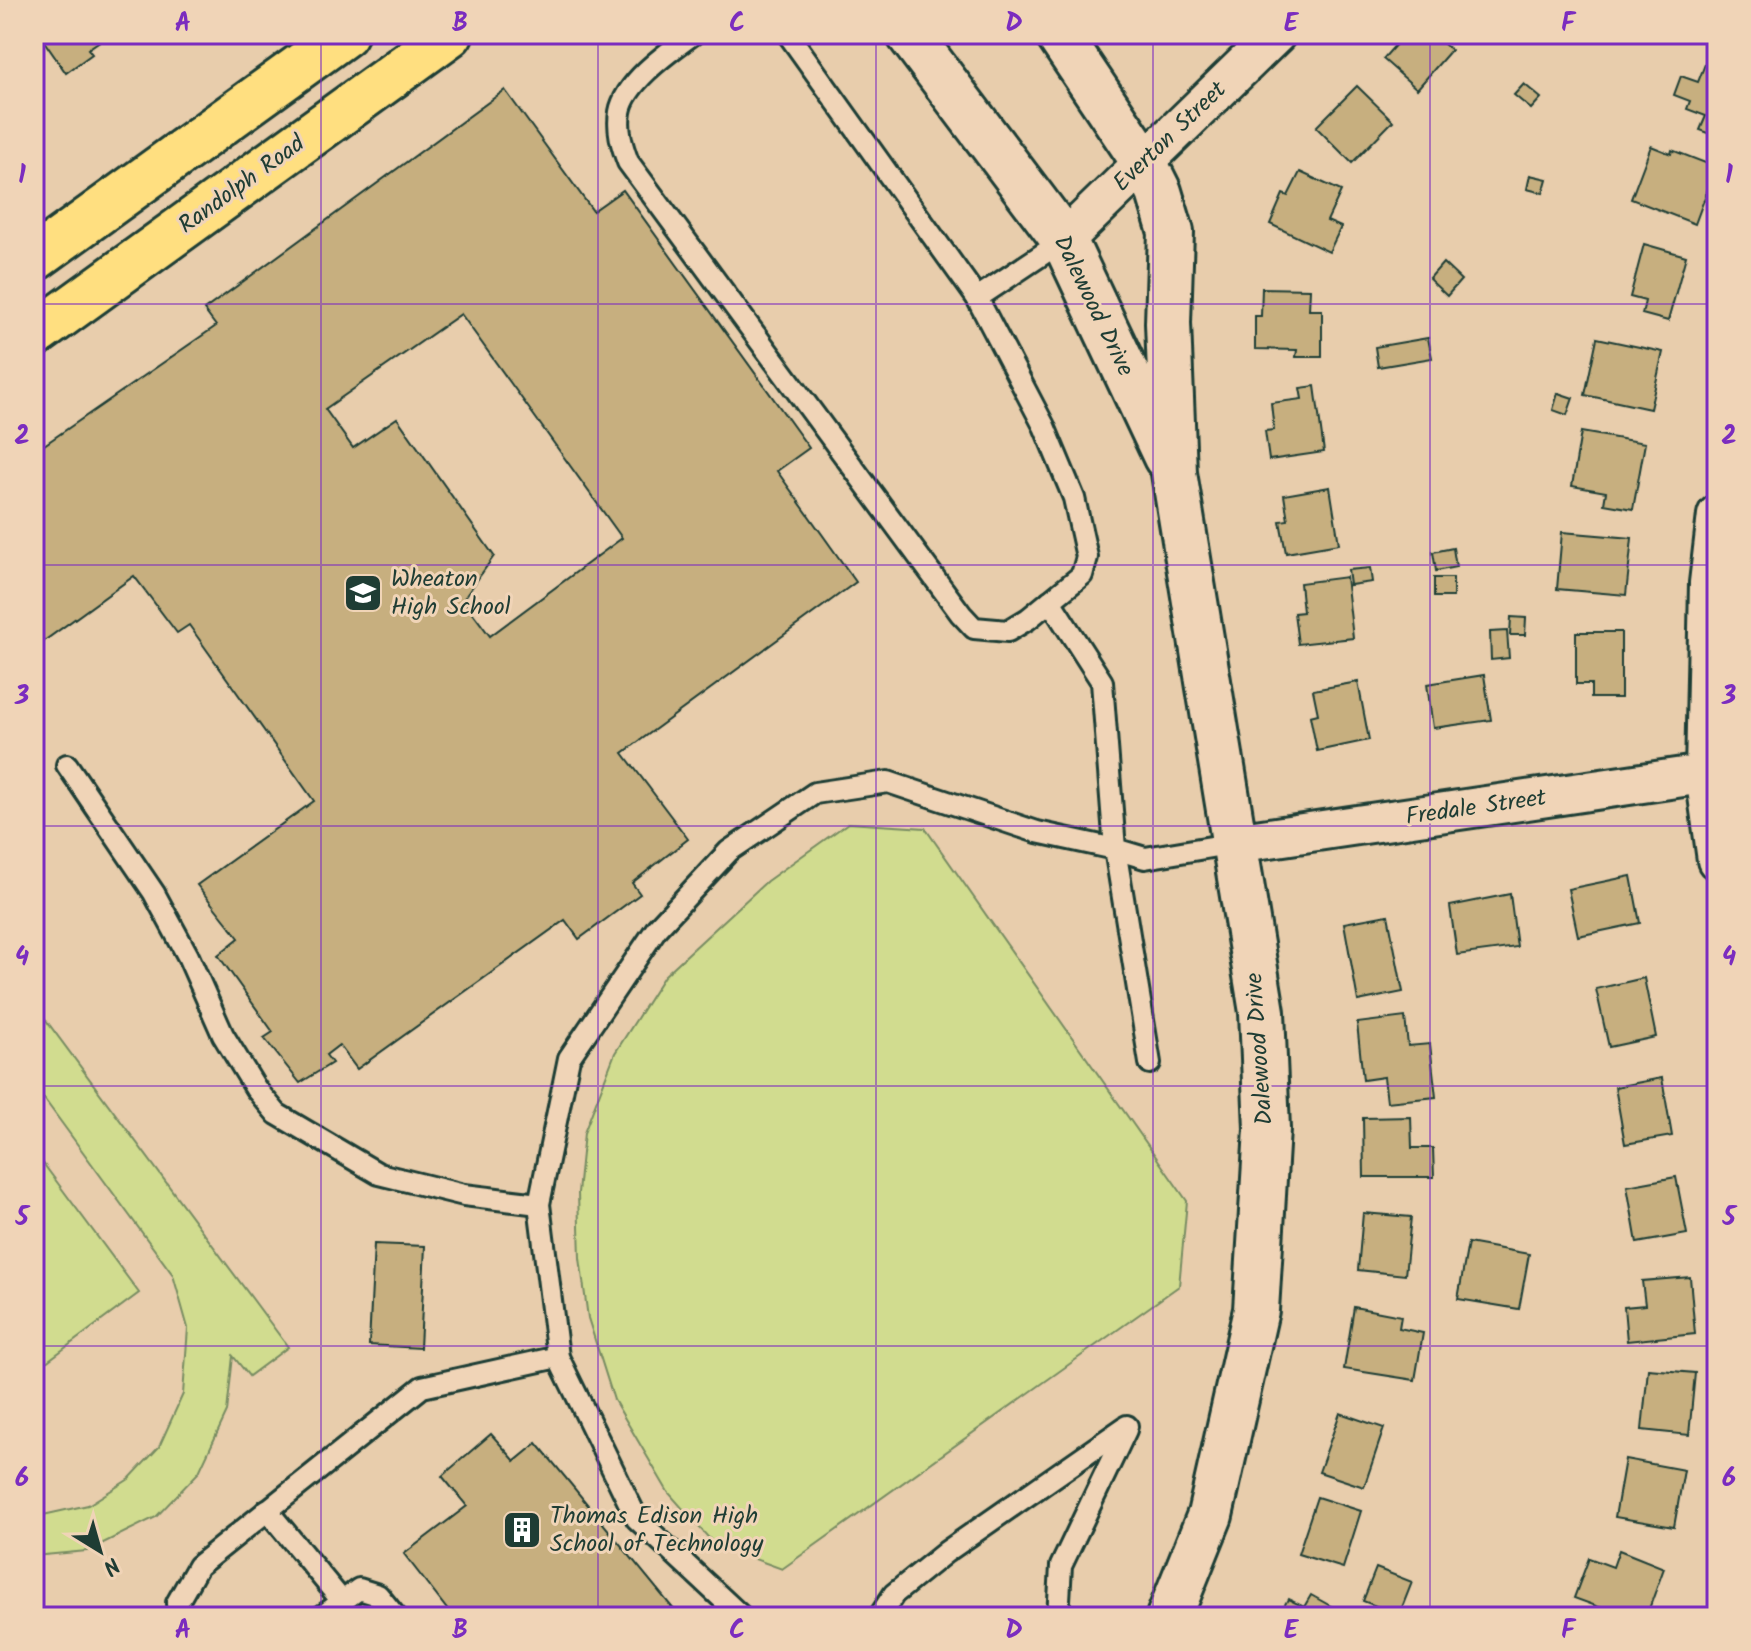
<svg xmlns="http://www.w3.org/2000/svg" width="1751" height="1651" font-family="Kalam,sans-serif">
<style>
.green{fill:#d1dc8f;stroke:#788c62;stroke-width:2}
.building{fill:#c7af7f;stroke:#1f3d34;stroke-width:2;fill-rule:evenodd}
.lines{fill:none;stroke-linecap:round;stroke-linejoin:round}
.lane-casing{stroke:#1f3d34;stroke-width:26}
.street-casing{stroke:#1f3d34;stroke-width:44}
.secondary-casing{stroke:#1f3d34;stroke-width:50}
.primary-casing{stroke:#1f3d34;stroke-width:50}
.lane{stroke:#f0d4b7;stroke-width:20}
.street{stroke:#f0d4b7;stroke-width:38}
.secondary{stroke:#f0d4b7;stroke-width:44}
.primary{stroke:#ffdf80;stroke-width:44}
.grid{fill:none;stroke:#7b2cbf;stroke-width:2;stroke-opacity:0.55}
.labels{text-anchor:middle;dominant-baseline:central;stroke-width:6;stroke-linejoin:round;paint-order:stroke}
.street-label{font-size:24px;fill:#1f3d34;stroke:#f0d4b7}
.poi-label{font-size:24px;fill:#1f3d34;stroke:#f0d4b7;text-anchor:start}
.neatline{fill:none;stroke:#7b2cbf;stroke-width:3}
.grid-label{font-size:26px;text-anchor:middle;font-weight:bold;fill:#7b2cbf}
</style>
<rect width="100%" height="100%" fill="#e8cdac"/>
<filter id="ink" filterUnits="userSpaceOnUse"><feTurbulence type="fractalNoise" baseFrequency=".0125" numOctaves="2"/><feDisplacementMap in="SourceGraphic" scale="16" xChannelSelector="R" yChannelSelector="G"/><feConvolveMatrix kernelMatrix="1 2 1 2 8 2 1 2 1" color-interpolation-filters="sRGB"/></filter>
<g filter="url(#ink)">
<g class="green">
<polygon points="848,823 925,828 1187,1201 1179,1286 782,1569 714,1544 668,1492 614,1400 588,1318 580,1258 578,1193 584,1133 615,1053 664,976 767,881"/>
<polygon points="34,1004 288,1347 249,1376 233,1356 227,1412 199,1472 156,1517 87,1551 34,1556 34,1517 88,1505 129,1479 159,1447 183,1394 188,1328 173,1275 34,1085"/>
<polygon points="34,1151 139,1293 34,1371"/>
</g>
<g class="building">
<polygon points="39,34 110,34 88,49 92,54 66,73"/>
<polygon points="1405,34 1441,34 1437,38 1451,50 1417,89 1383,59"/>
<polygon points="1707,59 1717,63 1717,136 1700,130 1706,116 1687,109 1690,101 1674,95 1681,76 1698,82"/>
<polygon points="1524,84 1541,98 1531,109 1514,95"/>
<polygon points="1357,86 1393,121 1352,163 1316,127"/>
<path d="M505 90 593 211 623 190 809 448 777 471 856 582 623 753 688 839 632 883 640 894 579 939 565 920 357 1069 339 1045 326 1055 332 1063 300 1083 264 1038 273 1032 218 955 239 938 197 885 314 801 189 625 177 633 134 576 44 641 34 627V452L216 326 204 310ZM461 314 622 538 490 636 463 600 494 556 397 418 353 448 325 409Z"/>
<polygon points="1651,146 1671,154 1672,150 1716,167 1695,224 1631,199"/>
<polygon points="1300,172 1341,191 1327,221 1341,227 1329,252 1270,224 1283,194 1288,196"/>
<polygon points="1530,175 1547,179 1543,193 1527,189"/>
<polygon points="1644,244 1686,256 1668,321 1642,314 1645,301 1630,297"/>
<polygon points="1443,263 1461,280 1447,296 1429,279"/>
<polygon points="1262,288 1310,289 1309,310 1322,310 1322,357 1296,357 1297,350 1255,349 1255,316 1261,316"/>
<polygon points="1428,338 1432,358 1378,367 1375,347"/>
<polygon points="1597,338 1663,352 1650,409 1585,395"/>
<polygon points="1315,386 1324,452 1269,460 1265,431 1274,430 1271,403 1302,399 1300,388"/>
<polygon points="1558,393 1573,398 1567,415 1553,410"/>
<polygon points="1581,432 1645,443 1633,509 1604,504 1606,492 1572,486"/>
<polygon points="1330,487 1339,544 1286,553 1280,521 1288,520 1284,495"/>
<polygon points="1562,532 1632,538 1626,595 1557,589"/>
<polygon points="1453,548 1456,567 1436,571 1433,552"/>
<polygon points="1370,568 1372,582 1350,585 1348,570"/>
<polygon points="1346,577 1353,638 1298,644 1294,613 1303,612 1300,583"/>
<rect x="1434" y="578" width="19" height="19"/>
<polygon points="1511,617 1526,618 1525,635 1510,635"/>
<polygon points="1507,631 1509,658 1491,660 1490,632"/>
<polygon points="1576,632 1621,632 1621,698 1591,698 1591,684 1576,684"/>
<polygon points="1484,675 1491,720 1433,728 1427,684"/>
<polygon points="1358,682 1369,740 1317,751 1310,716 1318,714 1313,690"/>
<polygon points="1631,876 1640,923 1578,936 1568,889"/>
<polygon points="1510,894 1517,947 1457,955 1450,906"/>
<polygon points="1388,915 1403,992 1358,1001 1344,923"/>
<polygon points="1644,978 1656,1037 1609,1047 1596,989"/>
<polygon points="1405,1017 1408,1046 1430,1044 1436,1097 1387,1102 1384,1077 1363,1080 1357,1023"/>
<polygon points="1662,1078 1672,1136 1625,1144 1615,1087"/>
<polygon points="1411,1117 1412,1148 1433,1148 1434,1177 1364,1177 1363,1118"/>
<polygon points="1676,1177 1687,1234 1637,1243 1627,1186"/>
<polygon points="1363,1213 1411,1217 1405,1275 1358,1270"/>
<polygon points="1468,1243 1529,1254 1519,1309 1458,1299"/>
<polygon points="374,1244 425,1246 420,1348 369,1345"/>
<polygon points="1690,1277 1695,1334 1627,1341 1624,1307 1645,1305 1642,1281"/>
<polygon points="1354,1307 1401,1316 1399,1328 1423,1333 1415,1380 1344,1369"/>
<polygon points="1648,1369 1695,1373 1689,1435 1642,1430"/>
<polygon points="1340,1413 1384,1428 1364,1487 1319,1472"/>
<polygon points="491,1434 515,1461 537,1443 680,1617 453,1617 404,1554 467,1506 442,1476"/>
<polygon points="1625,1459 1684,1470 1674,1527 1615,1517"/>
<polygon points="1317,1497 1361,1511 1343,1568 1298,1554"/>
<polygon points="1619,1550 1664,1568 1646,1617 1626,1617 1574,1598 1589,1558 1613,1567"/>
<polygon points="1376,1568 1412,1582 1399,1615 1363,1601"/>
<polygon points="1311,1595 1350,1617 1278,1617 1288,1599 1304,1607"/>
</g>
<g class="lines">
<g class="lane-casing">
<g id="lane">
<path d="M693 34C670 51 625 82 620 112 617 130 622 146 628 162L961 614 974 628 1008 631 1028 619 1082 575 1087 557 1074 498 1044 426 977 298 788 34"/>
<polyline points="977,298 1064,240"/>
<polyline points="1050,601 1102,682 1115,849 1145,858 1235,843"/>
<polyline points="67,765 154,893 188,956 223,1035 256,1089 277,1114 379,1174 464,1195 539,1204"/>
<polyline points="267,1510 341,1600"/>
<polyline points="178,1617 177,1603 198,1566 422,1387 558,1357"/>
<polyline points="321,1617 359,1589 378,1595 396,1617"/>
<polyline points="742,1617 637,1519 558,1357 539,1204 569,1058 657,928 729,851 815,793 888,782 1037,832 1115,849 1150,1063"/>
<polyline points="879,1617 894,1594 946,1552 1127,1426"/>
<polyline points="1058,1617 1061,1566 1126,1430"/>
</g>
</g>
<g class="street-casing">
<g id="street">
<polyline points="1064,240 1276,34"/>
<polyline points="1717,515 1709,583 1705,774 1717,860"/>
<polyline points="1235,843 1717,772"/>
</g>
</g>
<g class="secondary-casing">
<g id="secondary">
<polyline points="909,34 1064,240 1166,457"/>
<polyline points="1058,34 1144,162 1159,192 1171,232 1168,323 1174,473 1262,1012 1267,1129 1256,1310 1210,1515 1169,1617"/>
</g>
</g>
<g class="primary-casing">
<g id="primary">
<polyline points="34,259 345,34"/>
<polyline points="34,335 450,34"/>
</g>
</g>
<use href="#lane" class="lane"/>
<use href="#street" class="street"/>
<use href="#secondary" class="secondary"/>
<use href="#primary" class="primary"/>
</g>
</g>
<path class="grid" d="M321 34V1617M598 34V1617M876 34V1617M1153 34V1617M1430 34V1617M34 304H1717M34 565H1717M34 826H1717M34 1086H1717M34 1346H1717"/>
<defs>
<g id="school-square" transform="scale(2)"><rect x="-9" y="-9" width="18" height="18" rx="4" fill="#1f3d34" stroke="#f0d4b7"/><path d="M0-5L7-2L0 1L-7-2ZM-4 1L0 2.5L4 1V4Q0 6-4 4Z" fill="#fff"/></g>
<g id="building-square" transform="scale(2)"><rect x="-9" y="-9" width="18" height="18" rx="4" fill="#1f3d34" stroke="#f0d4b7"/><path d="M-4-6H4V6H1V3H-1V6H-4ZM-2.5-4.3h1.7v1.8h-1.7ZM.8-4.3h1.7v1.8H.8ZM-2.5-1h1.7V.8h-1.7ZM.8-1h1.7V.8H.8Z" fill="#fff"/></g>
</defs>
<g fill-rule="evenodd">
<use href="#school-square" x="363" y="593"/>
<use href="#building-square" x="522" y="1530"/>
</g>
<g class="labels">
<g class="street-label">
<text transform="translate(1170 137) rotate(-44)">Everton Street</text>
<text transform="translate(242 185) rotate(-36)">Randolph Road</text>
<text transform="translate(1093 306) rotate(64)">Dalewood Drive</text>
<text transform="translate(1476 808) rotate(-8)">Fredale Street</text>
<text transform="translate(1260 1049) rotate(-94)">Dalewood Drive</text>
</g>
<g class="poi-label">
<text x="391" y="579">Wheaton<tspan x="391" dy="28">High School</tspan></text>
<text x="550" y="1516">Thomas Edison High<tspan x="550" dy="28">School of Technology</tspan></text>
</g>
</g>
<rect width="1751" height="1651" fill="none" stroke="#f0d4b7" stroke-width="88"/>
<g transform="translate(100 1551) rotate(143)" stroke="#f0d4b7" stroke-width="6" paint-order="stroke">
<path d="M0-6L14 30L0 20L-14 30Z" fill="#1f3d34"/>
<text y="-12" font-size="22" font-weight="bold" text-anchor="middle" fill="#1f3d34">N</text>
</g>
<rect x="44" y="44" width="1663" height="1563" class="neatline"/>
<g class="grid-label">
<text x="183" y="31">A</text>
<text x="460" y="31">B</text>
<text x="737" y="31">C</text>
<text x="1014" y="31">D</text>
<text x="1291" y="31">E</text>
<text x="1568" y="31">F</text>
<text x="22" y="183">1</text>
<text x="1729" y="183">1</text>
<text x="22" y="444">2</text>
<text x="1729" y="444">2</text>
<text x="22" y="704">3</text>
<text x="1729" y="704">3</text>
<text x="22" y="965">4</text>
<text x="1729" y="965">4</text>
<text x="22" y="1225">5</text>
<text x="1729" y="1225">5</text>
<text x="22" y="1486">6</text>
<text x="1729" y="1486">6</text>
<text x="183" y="1638">A</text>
<text x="460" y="1638">B</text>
<text x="737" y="1638">C</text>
<text x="1014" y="1638">D</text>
<text x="1291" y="1638">E</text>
<text x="1568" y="1638">F</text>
</g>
</svg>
